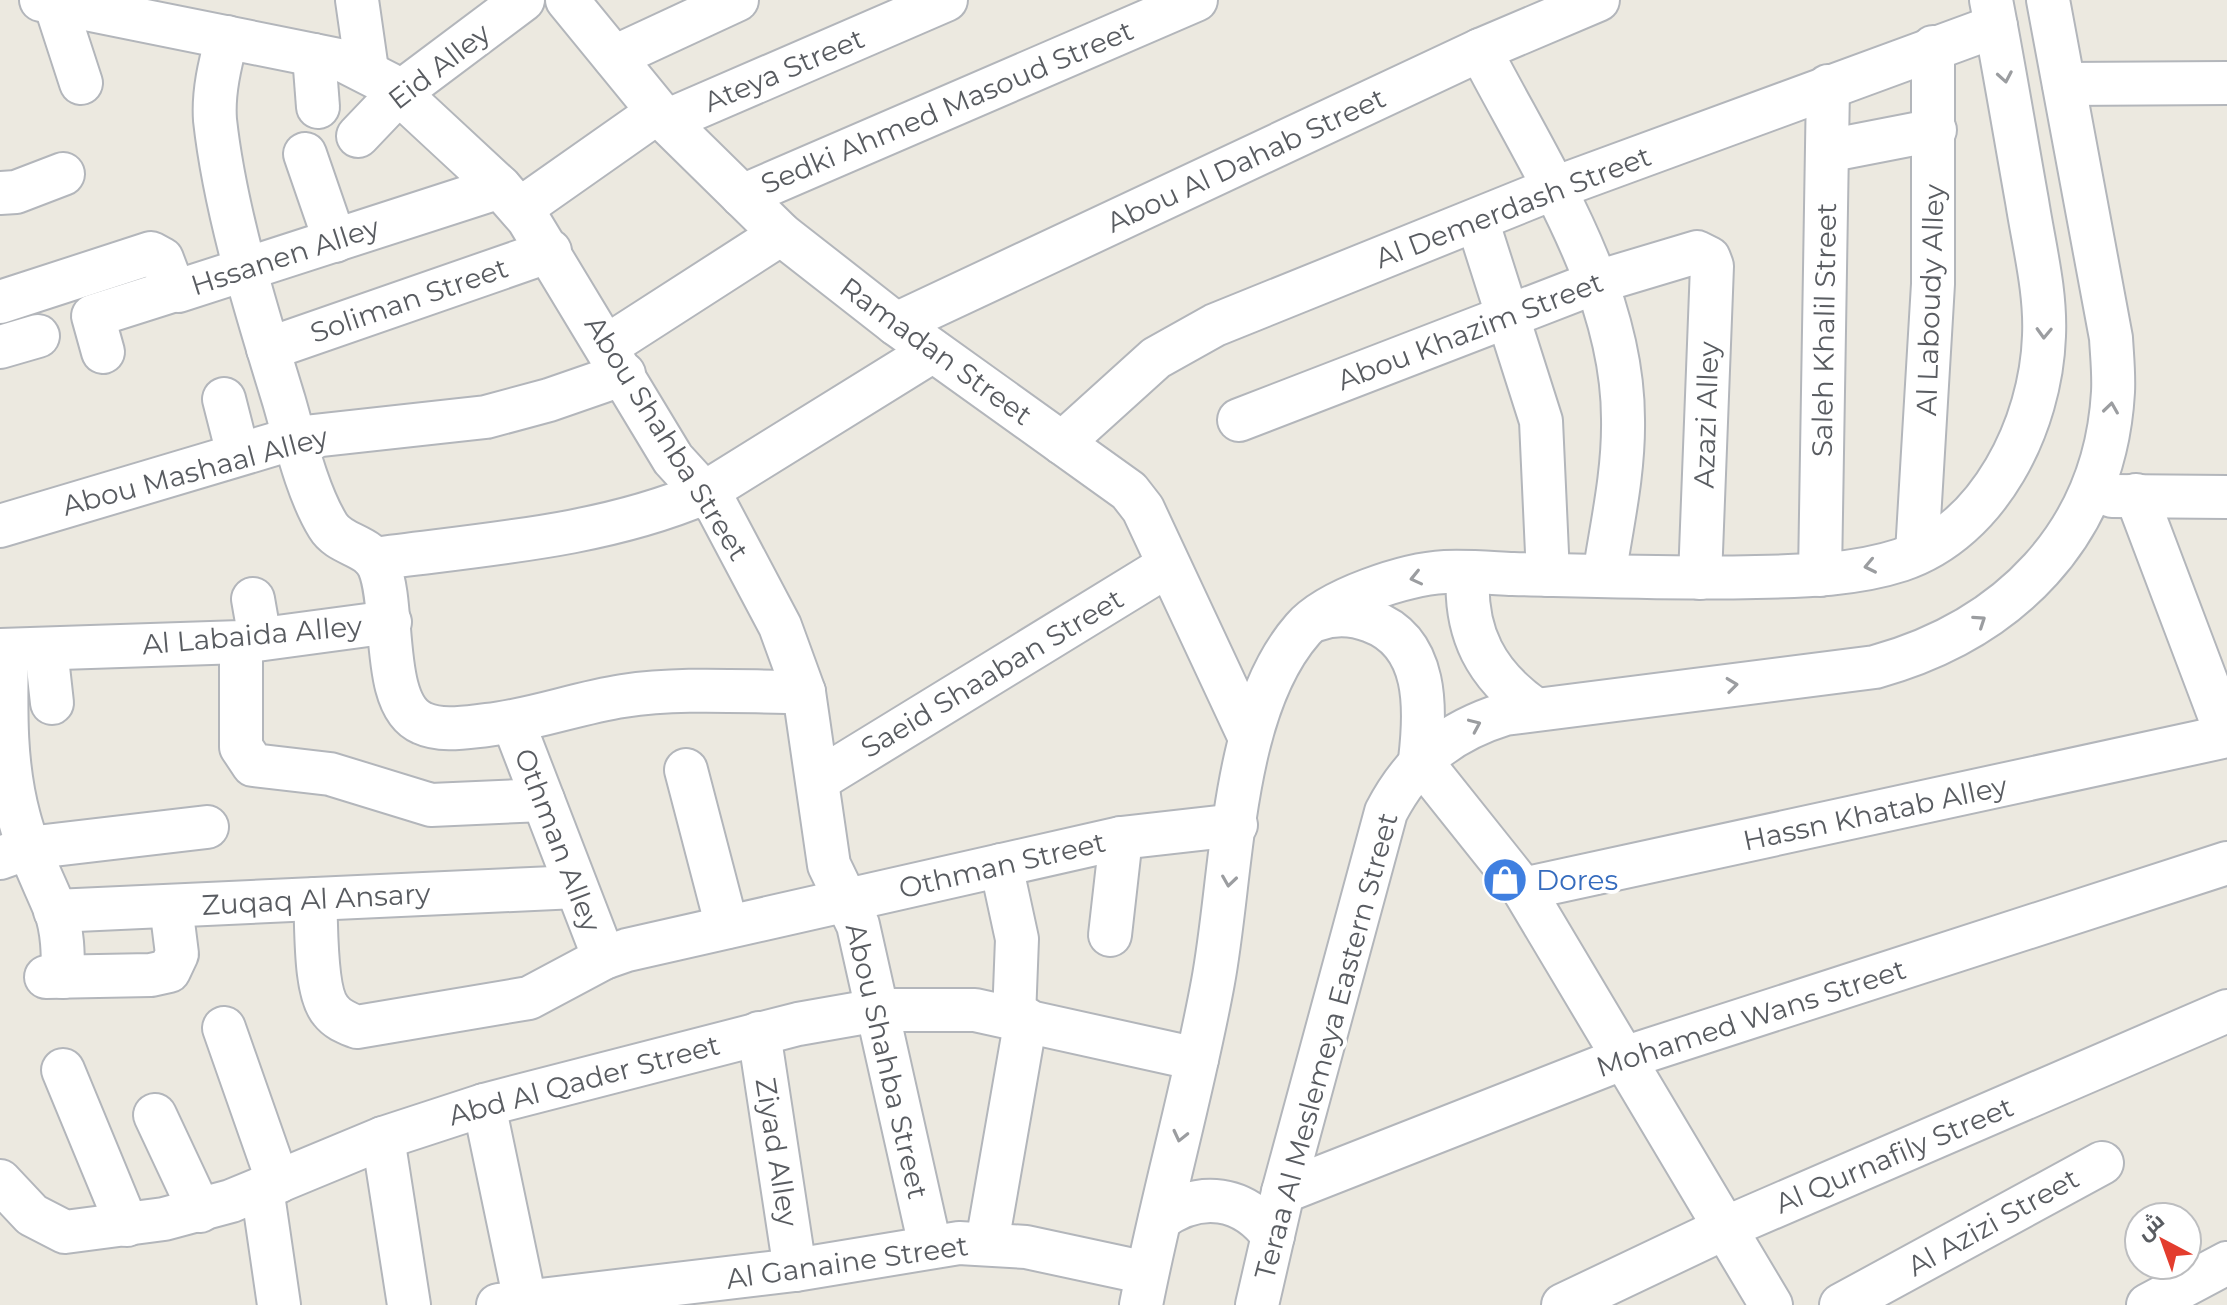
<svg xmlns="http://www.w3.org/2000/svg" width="2227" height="1305" font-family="Montserrat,Cairo,sans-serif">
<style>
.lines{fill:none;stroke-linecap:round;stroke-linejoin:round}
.minor-casing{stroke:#b3b6bb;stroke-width:46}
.minor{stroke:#fff;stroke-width:42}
.oneway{stroke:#9b9da0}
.labels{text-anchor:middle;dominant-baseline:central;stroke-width:8;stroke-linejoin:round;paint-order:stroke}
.street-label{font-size:28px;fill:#595c61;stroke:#fff}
.shop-label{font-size:28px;fill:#366cbe;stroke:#fff;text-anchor:start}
</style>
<rect width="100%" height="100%" fill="#ece9e0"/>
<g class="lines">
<g class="minor-casing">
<g id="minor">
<polyline points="41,0 344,61 389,84 500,187 528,219 673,459 717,507 780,626 804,692 829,865 858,925 930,1246"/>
<polyline points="357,0 367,70"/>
<polyline points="567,0 666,121 781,234 896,324 1129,491 1143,509 1249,736"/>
<polyline points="55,3 81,83"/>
<path d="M227 37C220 64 213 92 215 120 225 211 257 313 284 401 295 439 307 492 328 526 340 546 369 544 379 567 396 607 380 705 422 723 441 732 467 727 487 725 533 720 577 703 623 696 682 687 744 692 804 692"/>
<path d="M1480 50C1539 164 1623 288 1623 419 1624 472 1612 524 1604 576"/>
<polyline points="314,55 318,107"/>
<polyline points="614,57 737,0"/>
<polyline points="2064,84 2227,83"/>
<polyline points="666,121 946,0"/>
<polyline points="358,136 399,93 523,0"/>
<polyline points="1827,151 1935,130"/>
<polyline points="305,154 335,241"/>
<polyline points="0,193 16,192 63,174"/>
<polyline points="742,196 1196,0"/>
<polyline points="520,209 658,112"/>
<polyline points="1477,220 1541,421 1548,575"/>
<polyline points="0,302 151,253 162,259 173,288 178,291 500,187"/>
<polyline points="896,324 1480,50 1598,0"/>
<polyline points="607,346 781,234"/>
<polyline points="0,347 38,336"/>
<polyline points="268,349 550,251"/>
<polyline points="103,352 93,316 175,290"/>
<polyline points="224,399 238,454"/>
<polyline points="1239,420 1597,282 1697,252 1709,258 1712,266 1700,578"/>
<polyline points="1062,443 1156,358 1215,325 1552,189 1996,26"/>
<polyline points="2136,495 2227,736"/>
<polyline points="2112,496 2227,497"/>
<polyline points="0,526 295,438 486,417 549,400 624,374"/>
<polyline points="1917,553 1933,284 1933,47"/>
<path d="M374 559C485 544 600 537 704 493L933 351"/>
<path d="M1468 573C1464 633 1486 675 1535 709"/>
<polyline points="1820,575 1828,86"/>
<polyline points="253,599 260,639"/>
<path d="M1316 620C1334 613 1353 614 1371 621 1429 642 1426 710 1420 760L1523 889 1771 1305"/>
<polyline points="241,642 241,747 253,765 330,774 431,805 543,800"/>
<polyline points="46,649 52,703"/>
<polyline points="0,650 241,642 390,622"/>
<path d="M7 650C6 706 4 762 19 817 27 849 42 878 55 909 63 931 63 954 63 977"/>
<polyline points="513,722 604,958"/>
<polyline points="686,770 727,927"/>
<polyline points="818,780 1167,566"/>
<polyline points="0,858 28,848 207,827"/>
<polyline points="1001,865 1017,939 1014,1017"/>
<polyline points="1523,889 2227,736"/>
<path d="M315 899C317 925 314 992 331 1011 338 1020 347 1023 357 1027L529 998 604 958 627 950 1121 838 1236 825"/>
<polyline points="55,911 576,887"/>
<polyline points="1110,935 1121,838"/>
<polyline points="46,977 151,975 169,971 177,954 171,906"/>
<polyline points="224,1028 278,1182"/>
<polyline points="759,1033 795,1270"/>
<polyline points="63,1070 127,1225"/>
<polyline points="484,1105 525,1301"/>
<polyline points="155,1115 200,1211"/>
<polyline points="383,1138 409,1305"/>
<polyline points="0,1181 32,1215 65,1232 164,1219 231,1201 383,1138 484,1105 798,1024 878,1010 975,1010 1197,1059"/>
<polyline points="262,1188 279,1305"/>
<polyline points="1283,1192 1624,1058 2227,863"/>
<path d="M1160 1219C1200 1190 1244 1196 1273 1236"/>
<polyline points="987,1243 1026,1019"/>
<polyline points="498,1305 795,1270 959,1243 1026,1247 1147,1273"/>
<path d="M1141 1305C1162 1197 1193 1091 1213 982 1233 875 1230 712 1303 629 1329 599 1406 574 1445 572 1468 571 1491 573 1513 574 1594 576 1675 579 1756 577 1805 576 1855 575 1901 560 1990 530 2041 425 2044 336 2046 291 2034 246 2027 201 2015 134 2004 67 1991 0"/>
<path d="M1257 1305 1283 1192 1386 812C1413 760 1450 731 1505 714L1875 667C2008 630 2105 535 2113 392 2114 374 2112 356 2111 338L2048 0"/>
<polyline points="1563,1305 1725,1228 2227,1011"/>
<polyline points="1841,1305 2102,1163"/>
<polyline points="2148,1305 2227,1263"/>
</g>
</g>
<use href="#minor" class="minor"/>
</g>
<defs><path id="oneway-chevron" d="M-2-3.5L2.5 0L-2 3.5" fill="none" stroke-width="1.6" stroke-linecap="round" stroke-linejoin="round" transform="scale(2)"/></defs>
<g class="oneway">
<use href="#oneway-chevron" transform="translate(2005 77) rotate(80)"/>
<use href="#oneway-chevron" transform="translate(2044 333) rotate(92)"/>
<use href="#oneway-chevron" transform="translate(2111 408) rotate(-82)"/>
<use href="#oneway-chevron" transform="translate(1870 566) rotate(168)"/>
<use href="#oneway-chevron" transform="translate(1416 578) rotate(167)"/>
<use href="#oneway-chevron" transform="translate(1980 621) rotate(-34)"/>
<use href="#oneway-chevron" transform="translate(1732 685) rotate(-7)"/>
<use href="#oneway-chevron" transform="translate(1475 725) rotate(-24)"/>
<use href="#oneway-chevron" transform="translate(1229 881) rotate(98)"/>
<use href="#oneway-chevron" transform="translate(1180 1136) rotate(103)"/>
</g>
<defs>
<g id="shop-disc" transform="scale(2.3)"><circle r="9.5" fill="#3f7fe0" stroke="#fff"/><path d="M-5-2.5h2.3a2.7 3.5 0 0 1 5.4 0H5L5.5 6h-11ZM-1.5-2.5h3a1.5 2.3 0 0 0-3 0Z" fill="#fff"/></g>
</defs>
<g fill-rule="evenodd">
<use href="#shop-disc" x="1505" y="880"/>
</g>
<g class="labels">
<g class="street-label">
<text transform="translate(439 66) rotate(-38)">Eid Alley</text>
<text transform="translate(784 70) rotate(-23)">Ateya Street</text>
<text transform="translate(947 107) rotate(-23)">Sedki Ahmed Masoud Street</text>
<text transform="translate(1246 160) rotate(-25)">Abou Al Dahab Street</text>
<text transform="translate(1513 207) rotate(-21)">Al Demerdash Street</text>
<text transform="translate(285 256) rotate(-18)">Hssanen Alley</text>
<text transform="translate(409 300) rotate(-19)">Soliman Street</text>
<text transform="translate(1930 300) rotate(-88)">Al Laboudy Alley</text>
<text transform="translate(1824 330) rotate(-89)">Saleh Khalil Street</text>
<text transform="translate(1470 331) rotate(-21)">Abou Khazim Street</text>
<text transform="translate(936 351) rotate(36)">Ramadan Street</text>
<text transform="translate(1706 415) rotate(-88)">Azazi Alley</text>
<text transform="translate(667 438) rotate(58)">Abou Shahba Street</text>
<text transform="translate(195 471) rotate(-15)">Abou Mashaal Alley</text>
<text transform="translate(252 635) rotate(-5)">Al Labaida Alley</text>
<text transform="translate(992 673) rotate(-31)">Saeid Shaaban Street</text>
<text transform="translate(1875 813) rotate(-12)">Hassn Khatab Alley</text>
<text transform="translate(558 840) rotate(69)">Othman Alley</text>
<text transform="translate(1002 865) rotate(-13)">Othman Street</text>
<text transform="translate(316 899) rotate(-3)">Zuqaq Al Ansary</text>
<text transform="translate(1751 1018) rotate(-18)">Mohamed Wans Street</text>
<text transform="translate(1326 1046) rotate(-75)">Teraa Al Meslemeya Eastern Street</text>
<text transform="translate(887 1061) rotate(77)">Abou Shahba Street</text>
<text transform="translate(584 1080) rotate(-15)">Abd Al Qader Street</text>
<text transform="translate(777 1152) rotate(81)">Ziyad Alley</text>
<text transform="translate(1894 1155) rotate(-23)">Al Qurnafily Street</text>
<text transform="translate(1993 1222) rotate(-29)">Al Azizi Street</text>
<text transform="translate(847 1262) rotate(-8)">Al Ganaine Street</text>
</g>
<g class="shop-label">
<text x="1536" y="880">Dores</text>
</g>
</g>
<g transform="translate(2163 1241) rotate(319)"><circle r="38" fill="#ffffff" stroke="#bdbec0" stroke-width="2"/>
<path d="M0-6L14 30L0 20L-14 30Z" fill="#e33d2e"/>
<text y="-12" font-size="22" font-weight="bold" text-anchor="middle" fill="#595c61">ش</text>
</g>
</svg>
